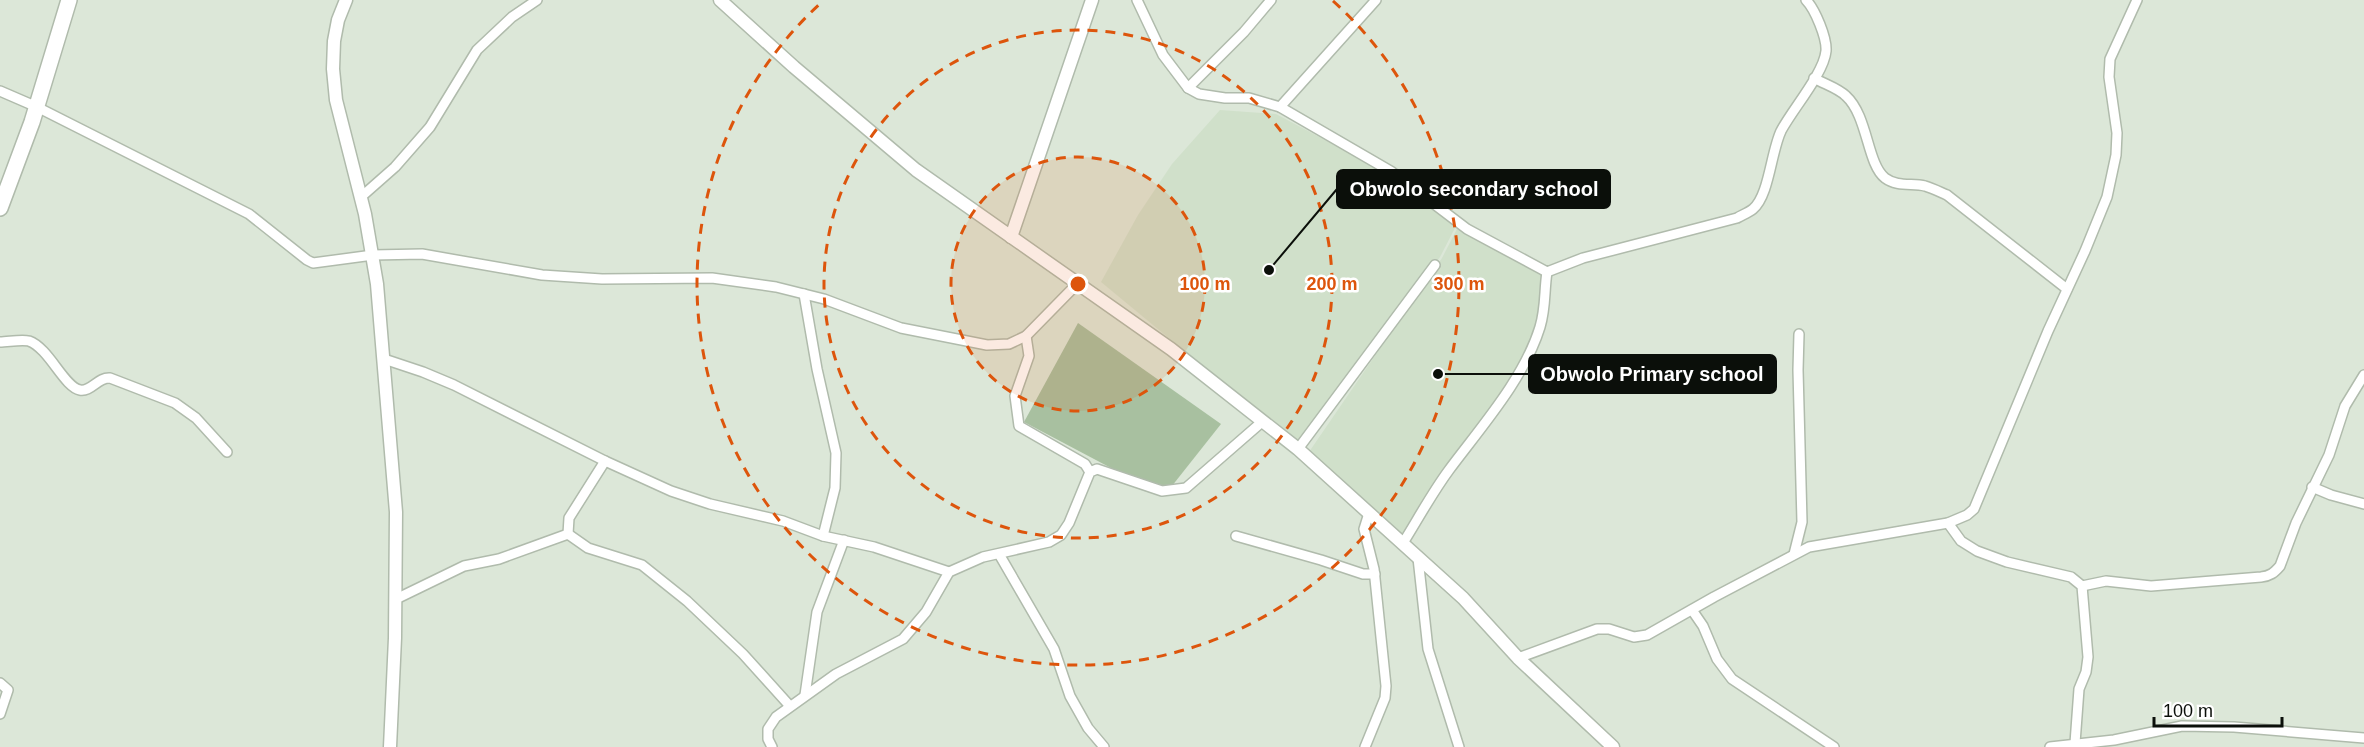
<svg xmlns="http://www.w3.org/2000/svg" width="2364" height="747" font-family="Helvetica,sans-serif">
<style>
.built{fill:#d0e0ca}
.green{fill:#a8c0a0}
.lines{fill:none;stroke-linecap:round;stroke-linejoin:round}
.minor-casing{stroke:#b0bbac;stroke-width:12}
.tertiary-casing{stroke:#b0bbac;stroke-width:15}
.primary-casing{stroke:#b0bbac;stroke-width:18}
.minor{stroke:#fff;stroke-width:9}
.tertiary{stroke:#fff;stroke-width:12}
.primary{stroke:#fff;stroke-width:15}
.ring{fill:none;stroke:#dd550c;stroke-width:3;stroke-dasharray:10 8}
.centre{fill:#dd550c;stroke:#fff;stroke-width:3}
.ring-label{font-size:18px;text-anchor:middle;font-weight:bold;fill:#dd550c;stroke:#fff;stroke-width:5;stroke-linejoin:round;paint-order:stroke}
.leader{fill:none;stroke:#0b0f0a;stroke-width:2}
.callout-dot{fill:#0b0f0a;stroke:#fff;stroke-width:2}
.callout{fill:#0b0f0a;stroke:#0b0f0a;stroke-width:2}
.callout-label{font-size:20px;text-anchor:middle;font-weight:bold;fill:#fff}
</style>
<rect width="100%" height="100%" fill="#dce7d8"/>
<g class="built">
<polygon points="1220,110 1276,114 1374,166 1456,226 1440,257 1298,445 1101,282 1138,215 1172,164"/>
<polygon points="1457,229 1466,232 1544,274 1538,323 1529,347 1499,400 1403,539 1309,452 1442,258"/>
</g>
<polygon class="green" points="1078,323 1221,424 1164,496 1024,422"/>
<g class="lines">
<g class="minor-casing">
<g id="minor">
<path d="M1137 0 1163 55 1188 88 1199 94 1225 98H1249L1280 107 1392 172 1467 229 1547 272 1583 258 1737 218C1742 215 1748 213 1753 209 1769 196 1771 152 1781 131 1792 110 1824 73 1826 51 1827 38 1815 9 1806 0"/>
<path d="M1814 78C1824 84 1838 88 1846 96 1868 116 1867 164 1885 178 1897 187 1912 183 1925 186 1932 188 1940 192 1947 195L2067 289"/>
<polyline points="1188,88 1244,32 1271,0"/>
<polyline points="0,91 37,107 249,214 307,260 313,263 373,255 422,254 542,275 602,279 712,278 776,287 824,299 901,328 987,345 1009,344 1026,336 1078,283"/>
<polyline points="1280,107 1376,0"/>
<polyline points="361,197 395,167 430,127 477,50 512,17 537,0"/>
<polyline points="804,294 817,369 836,453 835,488 823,536"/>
<polyline points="1026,336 1029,356 1015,396 1019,426 1085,464 1090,472"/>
<path d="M0 342C8 342 21 339 29 341 49 348 64 387 80 390 91 392 98 377 110 378L175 403 196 418 227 452"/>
<polyline points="384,359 423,372 454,385 605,461 671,491 710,504 783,521 823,536 874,547 949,572"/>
<polyline points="1298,449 1435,265"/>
<polyline points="2312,487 2331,495 2364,504"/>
<polyline points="1948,523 1961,541 1977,551 2007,562 2071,577 2082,586 2088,657 2086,672 2079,689 2075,743"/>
<polyline points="568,534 569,518 605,461"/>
<polyline points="1236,536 1321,560 1363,574 1375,574"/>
<path d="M1403 543C1418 519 1432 493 1449 470 1481 427 1524 379 1540 327 1546 307 1544 291 1547 272"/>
<polyline points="999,554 1054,649 1070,696 1088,728 1104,747"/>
<polyline points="1794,554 1802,522 1798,370 1799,334"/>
<polyline points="1418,558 1428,649 1459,747"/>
<path d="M2082 586 2106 581 2151 586 2261 577C2270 576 2274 573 2280 566L2296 523 2329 455 2345 406 2364 375"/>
<polyline points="396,599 464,566 499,559 568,534 588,548 642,565 687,601 743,654 789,705"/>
<polyline points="1692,610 1703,626 1717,659 1732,679 1834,747"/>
<polyline points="1518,658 1597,629 1609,629 1634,637 1647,635 1714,597 1809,547 1948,523 1967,515 1974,509 2048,331 2085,251 2107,197 2116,155 2117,133 2109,77 2110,59 2137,0"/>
<polyline points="0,683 8,690 0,714"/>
<polyline points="805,695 817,612 844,540"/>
<polyline points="772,747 768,739 768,729 776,717 836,674 903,639 926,612 949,572 983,557 1049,542 1061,535 1069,523 1090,472 1097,469 1162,491 1186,488 1263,421"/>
<polyline points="1365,747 1385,698 1386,686 1374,569 1364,529 1369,513"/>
<polyline points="2050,747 2114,740 2182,726 2234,727 2364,738"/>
</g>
</g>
<g class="tertiary-casing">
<g id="tertiary">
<polyline points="346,0 338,20 334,41 333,69 336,100 365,214 377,284 396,512 395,638 390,747"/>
<polyline points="720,0 794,67 916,170 1171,349 1298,449 1463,598 1518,658 1613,747"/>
<polyline points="1011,237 1092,0"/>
</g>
</g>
<g class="primary-casing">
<polyline id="primary" points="0,208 32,122 69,0"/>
</g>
<use href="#minor" class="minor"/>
<use href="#tertiary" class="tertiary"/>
<use href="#primary" class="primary"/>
</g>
<circle cx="1078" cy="284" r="127" fill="#dd550c" fill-opacity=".12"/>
<g class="ring">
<circle cx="1078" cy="284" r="127"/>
<circle cx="1078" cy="284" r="254"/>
<path d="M1333 1A381 381 0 1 1 823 1"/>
</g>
<circle cx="1078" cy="284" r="9" class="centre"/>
<g class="ring-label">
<text x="1205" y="290">100 m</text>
<text x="1332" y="290">200 m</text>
<text x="1459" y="290">300 m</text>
</g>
<path class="leader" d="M1269 270L1337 189M1438 374L1529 374"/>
<g class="callout-dot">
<circle cx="1269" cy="270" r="6"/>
<circle cx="1438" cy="374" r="6"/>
</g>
<g class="callout">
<rect x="1337" y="170" width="273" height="38" rx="6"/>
<rect x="1529" y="355" width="247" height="38" rx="6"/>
</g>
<g class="callout-label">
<text x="1474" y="196">Obwolo secondary school</text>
<text x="1652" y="381">Obwolo Primary school</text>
</g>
<path d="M2154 717v9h128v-9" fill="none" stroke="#0b0f0a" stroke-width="3"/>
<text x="2163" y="717" font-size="18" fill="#0b0f0a" stroke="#ffffff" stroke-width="4.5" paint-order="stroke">100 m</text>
</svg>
